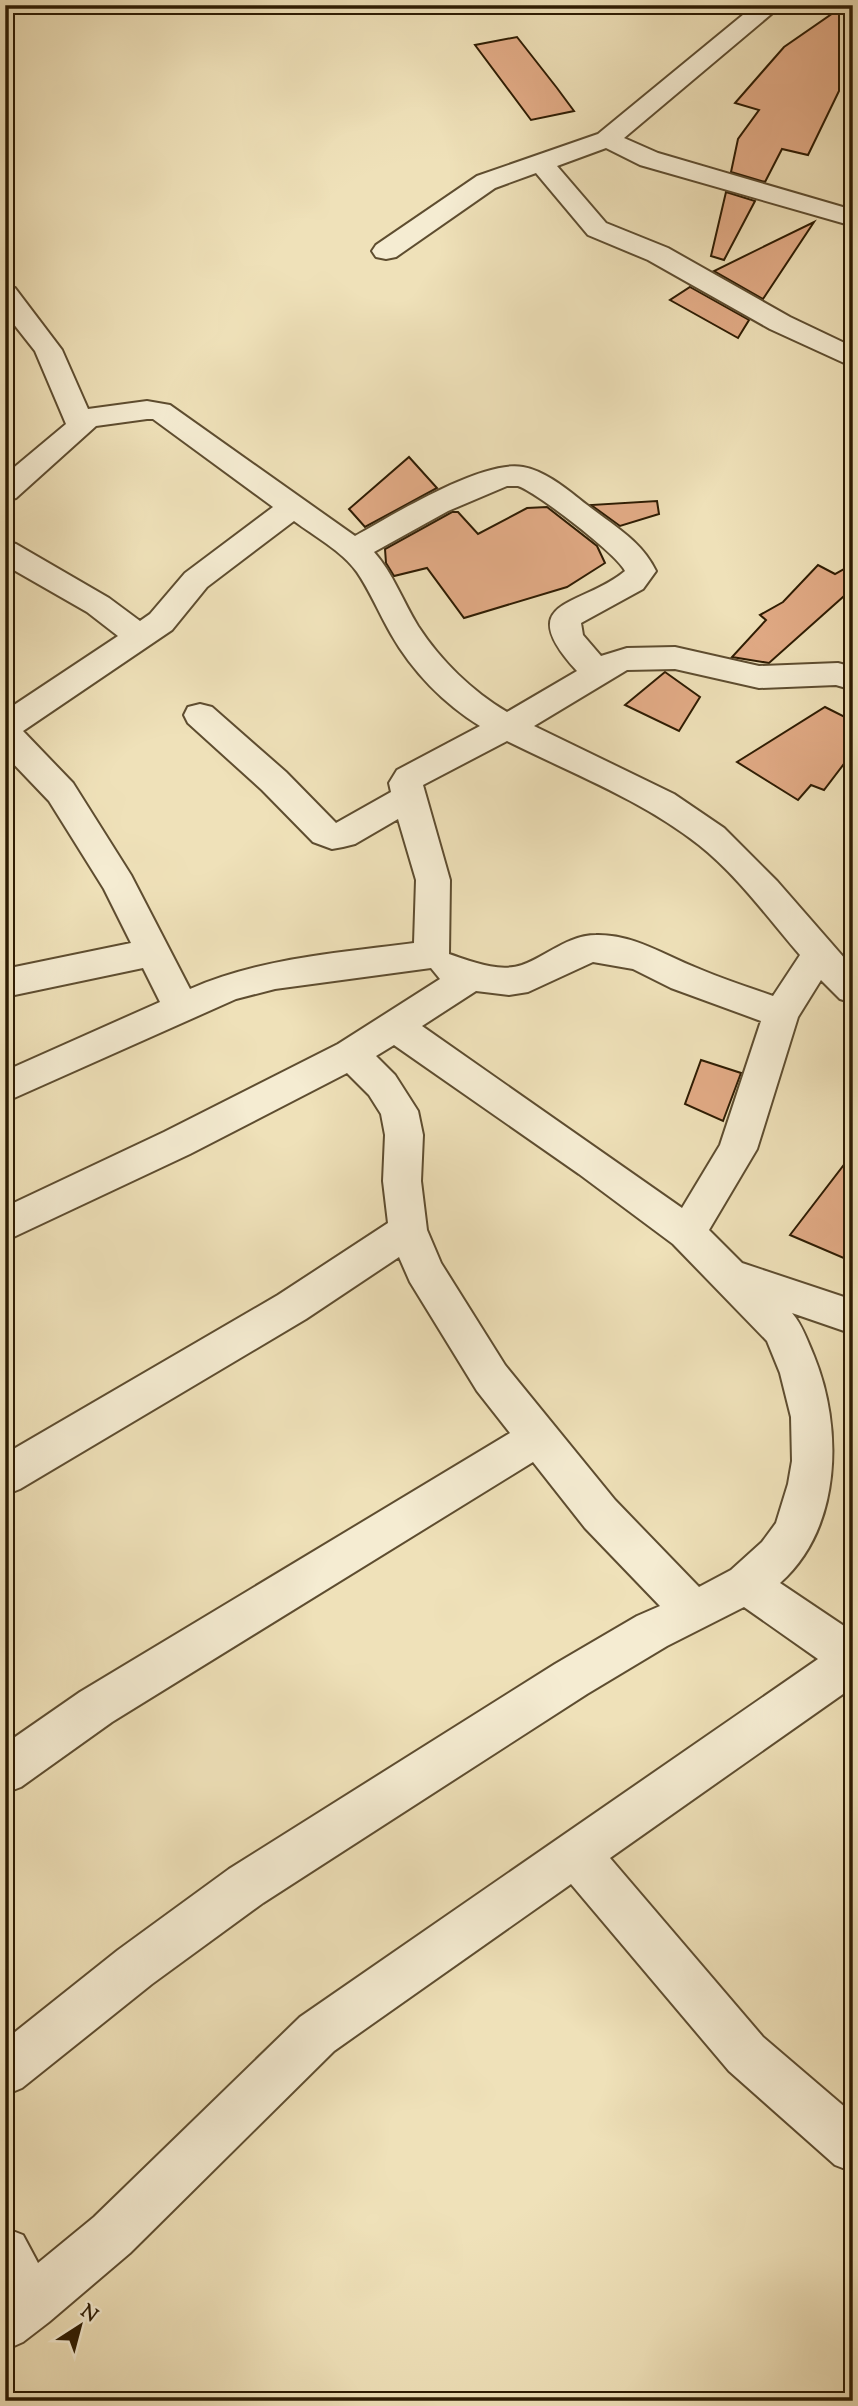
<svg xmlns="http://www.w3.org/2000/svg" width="858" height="2406" font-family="'Sorts Mill Goudy',serif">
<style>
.building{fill:#e2ab86;stroke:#2e1c03;stroke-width:2}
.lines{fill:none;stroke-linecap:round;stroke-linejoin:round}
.minor-casing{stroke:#5e4d30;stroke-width:4}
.minor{fill:#f5ecd2;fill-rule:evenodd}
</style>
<rect width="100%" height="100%" fill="#efe1b9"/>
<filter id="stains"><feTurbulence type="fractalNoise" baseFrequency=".00286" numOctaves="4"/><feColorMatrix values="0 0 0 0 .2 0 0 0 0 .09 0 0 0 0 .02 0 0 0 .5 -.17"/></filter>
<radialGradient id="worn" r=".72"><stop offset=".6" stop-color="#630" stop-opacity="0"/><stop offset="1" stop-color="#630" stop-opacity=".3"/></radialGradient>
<g class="building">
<polygon points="839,9 839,91 808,155 782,149 765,182 731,172 738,139 759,110 735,103 784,47"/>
<polygon points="517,37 557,88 574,111 531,120 475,45"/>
<polygon points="726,192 755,201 724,260 711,256"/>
<polygon points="814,222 763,299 714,271"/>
<polygon points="690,287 749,320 738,338 670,300"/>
<polygon points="409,457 437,488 365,527 349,509"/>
<polygon points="657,501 659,514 620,526 591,505"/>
<polygon points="547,507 597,546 605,563 567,587 464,618 427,568 394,576 386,563 385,549 452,512 458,512 478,534 527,508"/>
<polygon points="853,564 853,588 769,663 732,657 766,620 760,615 783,602 818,565 835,574"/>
<polygon points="665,672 700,697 679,731 625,705"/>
<polygon points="825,707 853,721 853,752 824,790 811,785 798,800 737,762"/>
<polygon points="701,1060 741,1073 723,1121 685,1104"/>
<polygon points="853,1153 853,1262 790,1235"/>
</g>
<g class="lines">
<g class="minor-casing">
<g id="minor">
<polygon points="755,5 782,5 624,138 658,153 853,210 853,226 640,165 606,148 557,166 606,223 668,248 790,317 853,347 853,367 770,329 648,260 588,235 536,173 495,188 396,257 386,259 376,257 372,251 376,245 477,176 598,134"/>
<path d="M5 286 15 288 62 350 88 409 147 401 170 405 355 536C391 516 483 459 523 467 549 472 571 493 591 508 616 527 642 542 656 571L643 589 581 623 583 635 601 656 627 648 675 647 759 666 838 663 853 667V690L836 685 759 688 675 669 627 670 534 726 674 794 724 828 777 881 853 968V1003L840 999 821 980 798 1017 757 1149 709 1230 742 1263 853 1300V1334L792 1313C802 1324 808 1342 814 1356 843 1427 842 1528 780 1583L853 1632V1687L610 1858 763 2037 853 2114V2172L835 2165 729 2071 571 1884 334 2051 130 2253 49 2322 23 2342 5 2350V2228L23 2235 38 2263 94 2217 300 2017 818 1659 744 1607 667 1646 587 1694 263 1903 152 1984 22 2088 5 2095V2040L118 1950 229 1869 555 1664 637 1616 660 1606 585 1528 533 1462 112 1722 21 1787 5 1793V1744L80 1692 510 1433 477 1391 410 1282 399 1257 306 1319 20 1489 5 1495V1454L278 1295 388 1223 383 1181 385 1135 381 1114 369 1095 347 1073 190 1154 5 1241V1207L164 1132 338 1044 440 979 431 968 275 989 236 999 5 1102V1071L160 1002 143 968 5 997V969L131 943 104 889 49 801 5 755V711L118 636 87 612 5 565V541L16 544 109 598 140 621 150 614 185 573 273 507 153 419H147L96 426 16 498 5 501V475L66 424 35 351 5 313ZM507 486C509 486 516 486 518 486 535 491 618 555 625 571 583 607 510 598 577 671L507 712C472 691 441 661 418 626 403 602 393 573 374 552L448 511ZM294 521C314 536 342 551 357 572 370 591 379 613 391 634 412 671 444 704 480 726L397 770 389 783 391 792 336 823 286 772 212 707 200 704 188 707 184 715 188 723 262 790 313 842 332 849 343 847 355 844 398 819 416 880 414 943C338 953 261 958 190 989L131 875 73 783 23 731 172 630 207 587ZM507 741C571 773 642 800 699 845 737 875 768 918 800 955L773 996C748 987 722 979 697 968 664 955 633 934 596 935 568 935 547 956 522 965 498 973 471 961 449 954L450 880 423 785ZM593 962 633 969 671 988 761 1021 720 1145 682 1208 422 1026 476 991 509 995 528 992ZM394 1045 579 1174 673 1244 767 1341 780 1373 791 1417 792 1461 788 1484 776 1523 762 1542 731 1570 699 1587 615 1500 505 1365 441 1263 427 1230 421 1181 423 1135 418 1111 395 1075 376 1056Z"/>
</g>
</g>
<use href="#minor" class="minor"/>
</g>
<rect width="858" height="2406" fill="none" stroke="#efe1b9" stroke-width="28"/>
<rect x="7" y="7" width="844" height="2392" fill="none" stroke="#2e1c03" stroke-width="3.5"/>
<rect x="14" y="14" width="830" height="2378" fill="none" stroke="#2e1c03" stroke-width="2"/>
<g transform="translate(80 2326) rotate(36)" stroke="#f5ecd2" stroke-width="5" paint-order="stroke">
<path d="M0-5L12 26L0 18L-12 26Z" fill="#2e1c03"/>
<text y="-10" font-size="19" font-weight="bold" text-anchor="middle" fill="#2e1c03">N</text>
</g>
<rect width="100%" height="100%" filter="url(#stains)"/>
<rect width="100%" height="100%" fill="url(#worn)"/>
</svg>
